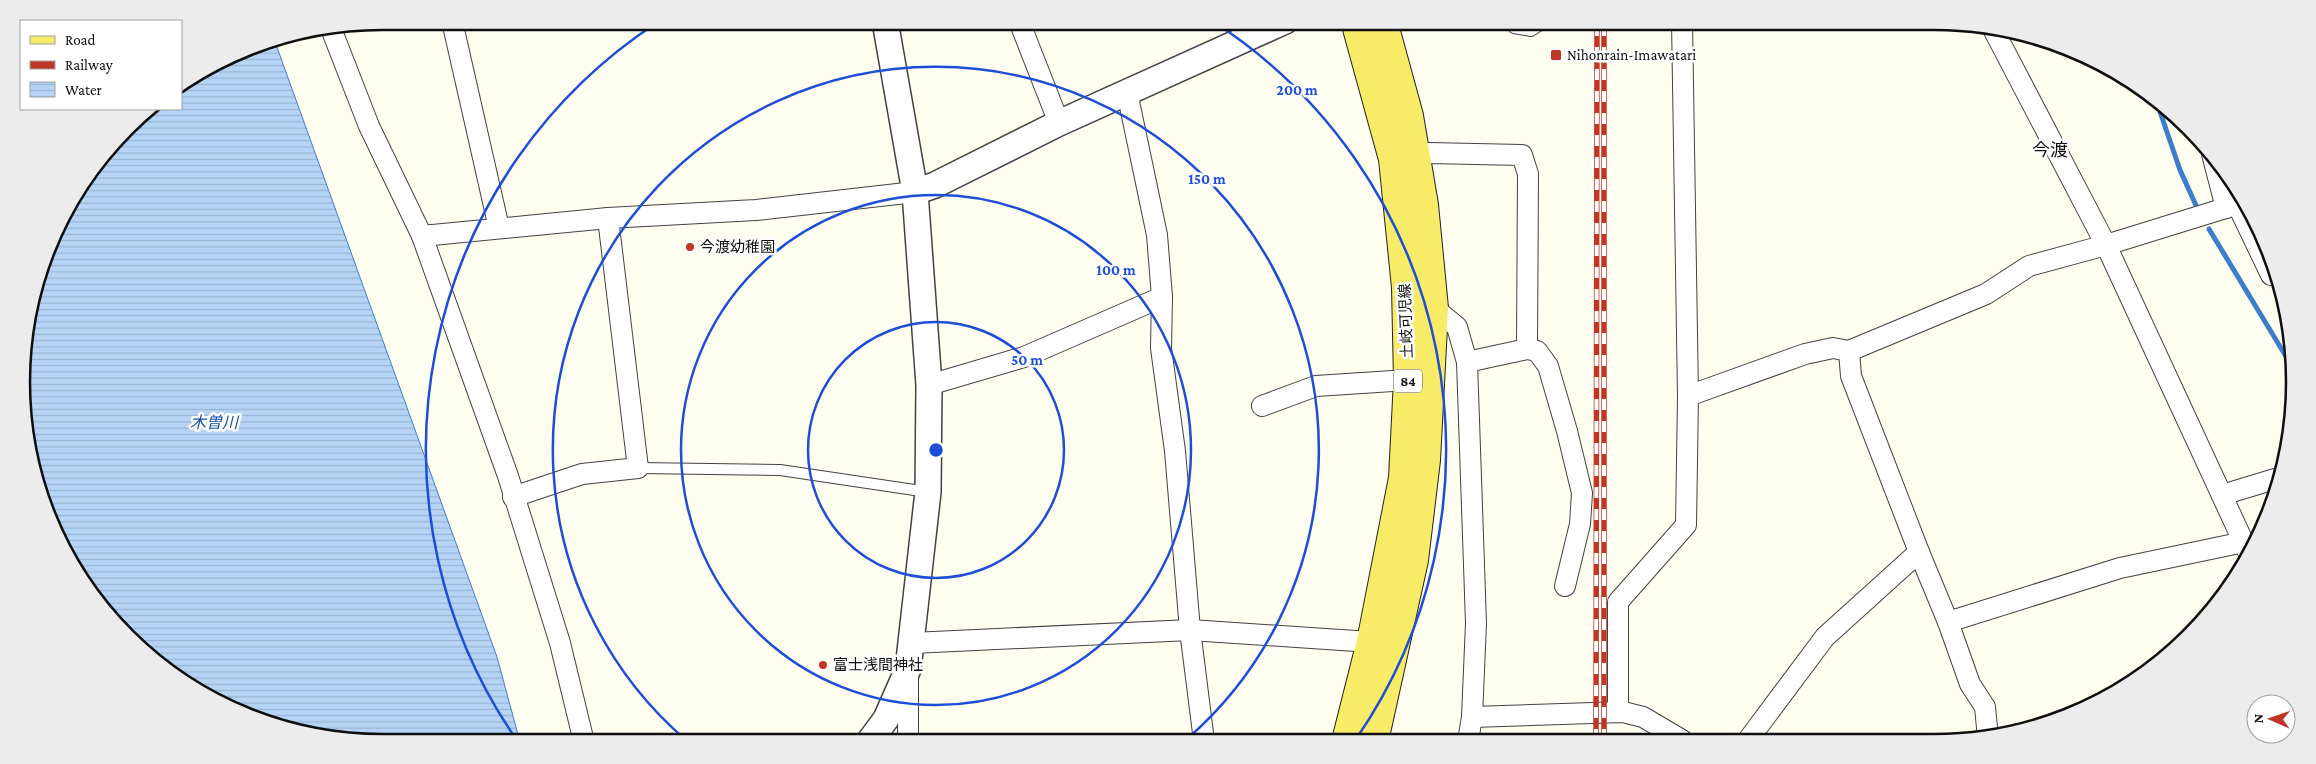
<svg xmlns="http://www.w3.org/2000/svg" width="2316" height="764" font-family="'Crimson Pro','Noto Sans JP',serif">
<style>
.water{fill:url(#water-rules);stroke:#3c7ece}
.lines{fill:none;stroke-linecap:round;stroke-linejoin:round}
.stream{stroke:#3c7ece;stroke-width:5}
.service-casing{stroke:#424242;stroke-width:12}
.minor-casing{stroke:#424242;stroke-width:22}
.tertiary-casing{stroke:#424242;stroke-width:28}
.primary-casing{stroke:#202020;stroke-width:30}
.service{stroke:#fff;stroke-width:10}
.minor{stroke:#fff;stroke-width:20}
.tertiary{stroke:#fff;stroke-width:25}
.primary{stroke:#f8eb67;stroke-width:28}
.rail-casing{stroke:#c03526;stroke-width:5.5}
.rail{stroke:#fff;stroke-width:4;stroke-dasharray:11;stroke-linecap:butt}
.ring{fill:none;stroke:#1d4ed8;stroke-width:2.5}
.poi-dot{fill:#c03526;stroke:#fff;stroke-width:2}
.labels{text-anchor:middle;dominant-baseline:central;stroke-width:5;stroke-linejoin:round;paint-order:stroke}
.shield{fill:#fff;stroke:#575757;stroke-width:1}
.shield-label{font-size:14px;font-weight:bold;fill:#0f0f0f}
.poi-label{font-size:15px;fill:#0f0f0f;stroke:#fff;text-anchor:start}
.street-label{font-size:15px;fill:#0f0f0f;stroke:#fff}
.water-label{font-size:16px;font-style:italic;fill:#1750a2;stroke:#fff}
.quarter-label{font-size:18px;fill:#0f0f0f;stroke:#fff}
.rim{fill:none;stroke:#0f0f0f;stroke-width:2.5}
.centre{fill:#1d4ed8;stroke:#fff;stroke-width:2.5}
.ring-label{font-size:15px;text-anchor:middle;font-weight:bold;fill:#1d4ed8;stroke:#fff;stroke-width:5;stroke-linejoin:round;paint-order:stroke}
</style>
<defs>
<pattern id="water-rules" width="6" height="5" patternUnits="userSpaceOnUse" patternTransform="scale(1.25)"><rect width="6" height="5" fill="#b5d4f6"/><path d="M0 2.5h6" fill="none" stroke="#9ab5d2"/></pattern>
</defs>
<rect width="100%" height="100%" fill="#fffef1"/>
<polygon class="water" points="274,39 497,657 520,742 382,743 311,736 244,715 181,682 127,637 82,583 33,475 22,405 24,335 59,222 96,163 144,111 147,109 181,109 181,88 244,49"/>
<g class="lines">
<g class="stream">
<polyline points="2156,100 2180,170 2199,212"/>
<polyline points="2209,229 2293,368"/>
</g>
<g class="service-casing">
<g id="service">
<polyline points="1513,21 1514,28 1531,31 1547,21"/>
<polyline points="638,468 780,470 928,492"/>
</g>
</g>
<g class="minor-casing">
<g id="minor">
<polyline points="452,21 499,228"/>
<polyline points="1019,21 1059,123"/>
<polyline points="330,26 369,126 422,236 508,476 560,643 584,742"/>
<polyline points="1992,27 2106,245 2249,554"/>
<polyline points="1127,92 1157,235 1162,297 1161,348 1175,451 1190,630 1204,741"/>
<polyline points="2212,154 2226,208"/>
<polyline points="1416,158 1429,153 1522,155 1528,174 1527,349"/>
<polyline points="2237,204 2271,275"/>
<polyline points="422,236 608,218 756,210 915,192"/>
<polyline points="1434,308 1457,327 1467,362 1476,623 1472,717 1468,741"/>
<polyline points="1467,362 1527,349 1537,351 1548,366 1567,431 1582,493 1580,524 1565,586"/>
<polyline points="929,385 1024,357 1162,297"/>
<polyline points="1688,396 1805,354 1833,348 1849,351 1986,294 2029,266 2106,245 2245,202"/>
<polyline points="1262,406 1316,386 1408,380"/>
<polyline points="2222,495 2278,478"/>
<polyline points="513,497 582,474 638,468 608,218"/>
<polyline points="1919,552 1948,622"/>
<polyline points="912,643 1190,630 1371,642"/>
<polyline points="1618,712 1618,602 1686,525 1688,396 1682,21"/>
<polyline points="1472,717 1623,712 1643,717 1682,740"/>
<polyline points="1988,738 1985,707 1970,684 1948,622 2120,568 2244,542"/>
<polyline points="1748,740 1825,637 1919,552 1851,376 1849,351"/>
<polyline points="908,742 908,673"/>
</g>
</g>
<g class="tertiary-casing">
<g id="tertiary">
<polyline points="915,192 935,185 1059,123 1285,21"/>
<polyline points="869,742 886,719 908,669 928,492 929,385 915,192 885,21"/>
</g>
</g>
<g class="primary-casing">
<g id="primary">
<polyline points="1346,741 1371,642 1403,478 1408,380 1406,287 1393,159 1355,21"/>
<polyline points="1374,741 1414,560 1426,460 1434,308 1424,205 1409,116 1383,21"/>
</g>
</g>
<use href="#service" class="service"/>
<use href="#minor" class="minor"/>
<use href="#tertiary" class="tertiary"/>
<use href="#primary" class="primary"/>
<g class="rail-casing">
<g id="rail">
<polyline points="1596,740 1597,21"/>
<polyline points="1604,740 1604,21"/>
</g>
</g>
<use href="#rail" class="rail"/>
</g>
<g class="ring">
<circle cx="936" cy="450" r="128"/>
<circle cx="936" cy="450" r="255"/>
<path d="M687 741A383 383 0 1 1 1187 739"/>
<path d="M516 739A510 510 0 0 1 658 22M1214 22A510 510 0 0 1 1356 739"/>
</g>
<g class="poi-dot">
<rect x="1550" y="49" width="12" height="12" rx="2.5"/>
<circle cx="690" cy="247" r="5"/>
<circle cx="823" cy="665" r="5"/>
</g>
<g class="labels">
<rect class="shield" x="1394" y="369.5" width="28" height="23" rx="4"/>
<g class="shield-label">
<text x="1408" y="381">84</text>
</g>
<g class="poi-label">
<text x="1567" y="55">Nihonrain-Imawatari</text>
<text x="700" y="247">今渡幼稚園</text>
<text x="833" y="665">富士浅間神社</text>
</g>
<g class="street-label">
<text transform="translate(1406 321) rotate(-92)">土岐可児線</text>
</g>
<g class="water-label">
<text x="214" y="422">木曽川</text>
</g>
<g class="quarter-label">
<text x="2050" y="150">今渡</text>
</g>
</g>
<path d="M0 0H2316V764H0ZM382 30H1934A352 352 0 0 1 2286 382V382A352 352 0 0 1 1934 734H382A352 352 0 0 1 30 382V382A352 352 0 0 1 382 30Z" fill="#ececec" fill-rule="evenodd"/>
<path class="rim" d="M382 30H1934A352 352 0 0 1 2286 382V382A352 352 0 0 1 1934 734H382A352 352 0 0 1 30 382V382A352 352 0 0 1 382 30Z"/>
<circle cx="936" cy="450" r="8" class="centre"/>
<g class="ring-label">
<text x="1297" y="95">200 m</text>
<text x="1207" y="184">150 m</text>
<text x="1116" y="275">100 m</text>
<text x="1027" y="365">50 m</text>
</g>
<rect x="20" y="20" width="162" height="90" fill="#ffffff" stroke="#9f9f9f"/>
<rect x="30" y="36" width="25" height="8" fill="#f8eb67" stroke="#9f9f9f"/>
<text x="65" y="45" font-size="15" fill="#0f0f0f">Road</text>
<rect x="30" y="61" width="25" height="8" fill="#c03526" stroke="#9f9f9f"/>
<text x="65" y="70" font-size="15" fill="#0f0f0f">Railway</text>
<rect x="30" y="82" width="25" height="15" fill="url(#water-rules)" stroke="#9f9f9f"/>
<text x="65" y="95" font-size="15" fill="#0f0f0f">Water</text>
<g transform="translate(2271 719) rotate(272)"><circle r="24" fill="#ffffff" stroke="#9f9f9f"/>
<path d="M0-4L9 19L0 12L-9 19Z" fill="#c03526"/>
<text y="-8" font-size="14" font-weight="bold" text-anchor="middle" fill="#0f0f0f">N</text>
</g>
</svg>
